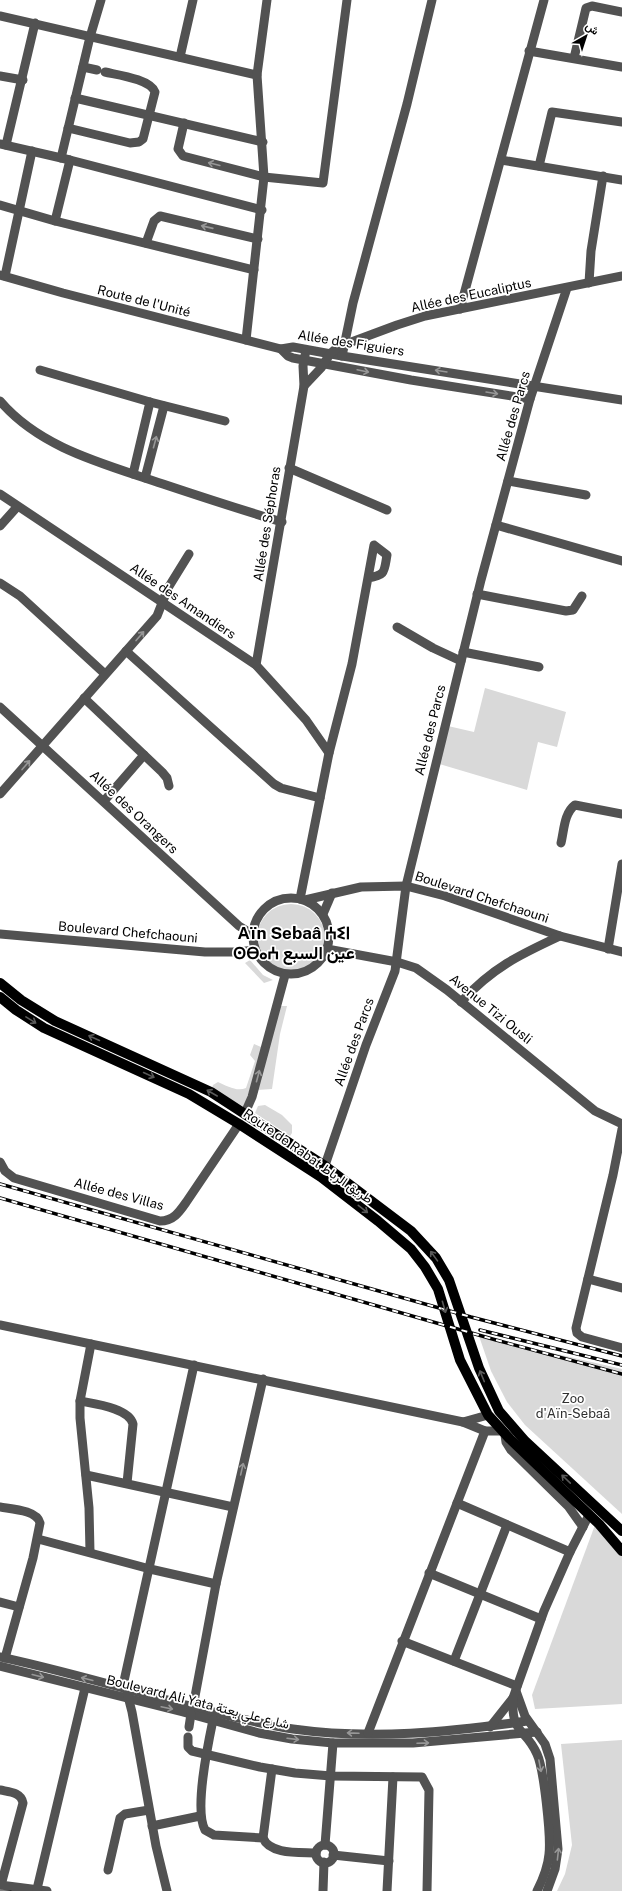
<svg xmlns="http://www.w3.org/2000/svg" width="622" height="1891" font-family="'Public Sans',Vazirmatn,'Noto Sans Tifinagh',sans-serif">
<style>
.green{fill:#d9d9d9}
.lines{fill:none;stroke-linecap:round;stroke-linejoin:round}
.minor{stroke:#525252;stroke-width:9}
.major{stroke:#000;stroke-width:10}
.tram{stroke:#000;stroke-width:1}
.rail-casing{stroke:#000;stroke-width:3.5}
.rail{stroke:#fff;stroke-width:2;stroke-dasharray:6;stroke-linecap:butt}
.oneway{stroke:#979797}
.oneway2{stroke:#595959}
.labels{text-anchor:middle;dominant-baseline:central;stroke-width:3.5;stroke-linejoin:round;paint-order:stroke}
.street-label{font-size:13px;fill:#000;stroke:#fff}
.park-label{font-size:13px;fill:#303030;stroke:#fff}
.district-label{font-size:17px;font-weight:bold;fill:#000;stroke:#fff}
</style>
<rect width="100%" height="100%" fill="#fff"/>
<g class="green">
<polygon points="485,688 566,712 557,747 538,742 527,790 436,763 448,726 474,732"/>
<circle cx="291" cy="938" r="34"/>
<polygon points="250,960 263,975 273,980 264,983 245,963"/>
<polygon points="278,1006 287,1006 280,1034 272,1089 257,1090"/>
<path d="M254 1044 261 1047 262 1052 244 1107 212 1088 213 1085 218 1082C227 1086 237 1092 246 1088L255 1061 250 1055Z"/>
<polygon points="265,1105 282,1115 292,1125 292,1133 290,1136 255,1113 258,1106"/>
<polygon points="479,1336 622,1369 622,1514 525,1425 507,1402 491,1371"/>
<polygon points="595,1525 622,1550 622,1704 535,1709 532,1695"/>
<polygon points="622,1740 622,1891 557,1891 565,1874 572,1845 561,1744"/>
</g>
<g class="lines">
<g class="minor">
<polyline points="0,16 257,75"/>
<polyline points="529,51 622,67"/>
<polyline points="180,57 193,0"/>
<polyline points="574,58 586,8 592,6 622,12"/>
<polyline points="83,67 97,70"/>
<polyline points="0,76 23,80"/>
<polyline points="75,98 263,142"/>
<polyline points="184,123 178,149 183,156 264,177 323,183 347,0"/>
<path d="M68 128 130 143 139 142 143 139 155 92C150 79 118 75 105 72"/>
<polyline points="0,144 70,160 262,210"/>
<polyline points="6,145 35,23"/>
<polyline points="61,158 90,37 101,0"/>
<polyline points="501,160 622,180"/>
<polyline points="539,166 552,112 622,122"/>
<polyline points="0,205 55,221 254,270"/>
<polyline points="55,221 70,160"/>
<polyline points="146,243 154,221 160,216 258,239"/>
<polyline points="0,275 63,293 281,349 293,347 342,356 622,400"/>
<polyline points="5,276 32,151"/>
<polyline points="589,283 591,251 603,176"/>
<polyline points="460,309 544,0"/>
<polyline points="246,340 264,177 257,75 267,0"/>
<polyline points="281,349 288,356 293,358 411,380 530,399"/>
<polyline points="342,356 353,303 407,104 432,0"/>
<polyline points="40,370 150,402 225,421"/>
<polyline points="304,386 321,368 330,354 338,347 397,325 425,316 622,276"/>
<path d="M0 401C41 449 105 464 163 484 202 497 242 510 282 522"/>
<polyline points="289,468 387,510"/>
<polyline points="133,474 150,402"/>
<polyline points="145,478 164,406"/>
<polyline points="508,481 586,495"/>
<polyline points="0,494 256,665 306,720 329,753"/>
<polyline points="496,525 622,561"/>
<polyline points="0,526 17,507"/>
<polyline points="0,583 20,596 105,674"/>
<polyline points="477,594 566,611 573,610 582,596"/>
<polyline points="397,627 433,648 461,661"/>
<polyline points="126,651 274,784 281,788 320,798"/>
<polyline points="463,652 539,667"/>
<polyline points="256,665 304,386 303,366 306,350"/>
<polyline points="84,698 162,772 167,778 169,786"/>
<polyline points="0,707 239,926 252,934"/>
<polyline points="0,794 157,616 168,588 189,554"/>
<polyline points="104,801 144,755"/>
<path d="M561 843C564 831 564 813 575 805L622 814"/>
<circle cx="291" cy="936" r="38"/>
<path d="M300 899 329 753 352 664 374 545 387 555C384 572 386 575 368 578"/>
<polyline points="305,900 361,887 406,886 445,896 560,936 622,952"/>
<polyline points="323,914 332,893"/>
<polyline points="0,934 205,952 238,952 254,950"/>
<polyline points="327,949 397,962 416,968 447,990 595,1111 622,1124"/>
<polyline points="608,949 622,864"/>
<path d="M461 1002C492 968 519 955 560 936"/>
<polyline points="245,1113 252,1097 285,975"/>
<polyline points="622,1129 613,1175 576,1328 577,1333 582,1337 622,1348"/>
<path d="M0 1162 5 1171 14 1178 160 1221C174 1221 180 1211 187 1201L239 1124"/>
<polyline points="321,1177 366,1045 395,971 406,886 481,580 530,399 567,288"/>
<polyline points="588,1279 622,1288"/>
<polyline points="0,1325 463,1422 485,1431 502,1431"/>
<path d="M80 1401C95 1404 129 1408 133 1424L127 1483"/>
<polyline points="463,1422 488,1415"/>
<polyline points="505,1435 506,1442 511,1450 568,1506 583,1527"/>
<polyline points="86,1475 233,1507"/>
<polyline points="457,1503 570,1552"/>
<path d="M0 1507C11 1509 37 1510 40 1523L33 1558 5 1658"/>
<polyline points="38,1539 150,1569 216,1584"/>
<polyline points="90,1552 89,1508 80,1418 80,1401 91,1344"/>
<polyline points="429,1573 541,1619"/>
<polyline points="0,1602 19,1607"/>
<polyline points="402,1641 517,1686"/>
<path d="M0 1657C65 1671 129 1690 193 1707 226 1715 259 1724 293 1729 371 1740 451 1732 527 1721"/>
<polyline points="454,1661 507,1525"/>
<polyline points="0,1666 183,1712 259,1733 292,1739 333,1743 413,1743 537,1732"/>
<polyline points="516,1691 525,1716 545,1744 550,1759 558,1849 555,1869 547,1891"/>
<polyline points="193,1707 216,1584 263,1379"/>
<path d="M213 1720C208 1744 194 1810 205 1830L214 1835 263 1838C270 1855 301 1852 316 1853"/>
<polyline points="189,1727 191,1714"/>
<polyline points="490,1727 513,1698"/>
<polyline points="368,1733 485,1431"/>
<polyline points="188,1737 188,1747 192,1751 260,1767 295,1773 331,1776 422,1777 429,1790 427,1891"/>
<path d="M0 1790C9 1792 21 1792 23 1803L1 1885"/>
<polyline points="152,1826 200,1816"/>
<polyline points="263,1838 272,1769"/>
<polyline points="325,1845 333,1743"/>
<circle cx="325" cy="1854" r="9"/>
<polyline points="333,1855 389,1861"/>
<polyline points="108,1870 120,1818 125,1814 149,1810"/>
<polyline points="0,1885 47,1891"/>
<polyline points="37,1889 85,1688"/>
<polyline points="167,1891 156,1846 132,1712 124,1681 194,1365"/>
<polyline points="323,1891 324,1862"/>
<polyline points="387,1891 393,1777"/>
<path d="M537 1891C543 1879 548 1866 549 1854 551 1837 544 1769 537 1754 525 1727 511 1735 513 1698L544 1611 570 1552 589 1515"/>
</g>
<g class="major">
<polyline points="0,983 21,1000 55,1021 211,1092 325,1166 411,1231 436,1258 449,1280 479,1368 499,1411 525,1441 622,1531"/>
<polyline points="0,997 16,1010 44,1028 189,1094 239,1124 321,1177 378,1221 411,1249 425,1267 438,1289 460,1360 488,1415 510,1439 599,1524 622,1551"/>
</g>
<polyline class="tram" points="0,1891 11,1891"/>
<g class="rail-casing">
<g id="rail">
<polyline points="0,1184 471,1317 622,1356"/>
<polyline points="0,1198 496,1340 622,1374"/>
<polyline points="480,1330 622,1365"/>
</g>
</g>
<use href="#rail" class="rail"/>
</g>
<defs><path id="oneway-shaft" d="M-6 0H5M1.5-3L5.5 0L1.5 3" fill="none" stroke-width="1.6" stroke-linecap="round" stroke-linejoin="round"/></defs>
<g class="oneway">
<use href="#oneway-shaft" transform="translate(214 164) rotate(-166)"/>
<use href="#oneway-shaft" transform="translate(207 227) rotate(-167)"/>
<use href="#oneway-shaft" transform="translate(363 371) rotate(12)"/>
<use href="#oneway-shaft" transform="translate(441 371) rotate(-171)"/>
<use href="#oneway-shaft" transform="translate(492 393) rotate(9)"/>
<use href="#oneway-shaft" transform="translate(155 442) rotate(-75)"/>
<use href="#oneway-shaft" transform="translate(140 636) rotate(-49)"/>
<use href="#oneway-shaft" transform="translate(26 765) rotate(-49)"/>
<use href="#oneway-shaft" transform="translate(258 1076) rotate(-75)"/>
<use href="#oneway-shaft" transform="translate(242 1469) rotate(-77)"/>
<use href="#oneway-shaft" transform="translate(38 1676) rotate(14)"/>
<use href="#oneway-shaft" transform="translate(87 1679) rotate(-166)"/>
<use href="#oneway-shaft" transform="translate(167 1708) rotate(12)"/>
<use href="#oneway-shaft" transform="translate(353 1733) rotate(-178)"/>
<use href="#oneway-shaft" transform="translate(293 1739) rotate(7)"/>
<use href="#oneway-shaft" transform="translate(423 1743) rotate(-2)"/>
<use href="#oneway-shaft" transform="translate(540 1766) rotate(79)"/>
<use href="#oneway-shaft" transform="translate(558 1854) rotate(-84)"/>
</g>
<g class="oneway2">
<use href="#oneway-shaft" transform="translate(31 1020) rotate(32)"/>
<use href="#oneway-shaft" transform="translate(94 1038) rotate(-156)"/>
<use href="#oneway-shaft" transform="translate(149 1075) rotate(25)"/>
<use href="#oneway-shaft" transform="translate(212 1093) rotate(-150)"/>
<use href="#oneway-shaft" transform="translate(363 1209) rotate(38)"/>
<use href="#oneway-shaft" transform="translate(434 1256) rotate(-126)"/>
<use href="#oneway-shaft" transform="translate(444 1307) rotate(74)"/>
<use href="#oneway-shaft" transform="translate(482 1376) rotate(-112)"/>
<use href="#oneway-shaft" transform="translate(566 1479) rotate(-136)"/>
</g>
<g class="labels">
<g class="street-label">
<text transform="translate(471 295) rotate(-12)">Allée des Eucaliptus</text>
<text transform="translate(144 301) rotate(14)">Route de l'Unité</text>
<text transform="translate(351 343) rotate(9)">Allée des Figuiers</text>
<text transform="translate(513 416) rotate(-74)">Allée des Parcs</text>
<text transform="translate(267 524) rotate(-81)">Allée des Séphoras</text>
<text transform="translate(183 601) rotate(34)">Allée des Amandiers</text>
<text transform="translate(430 730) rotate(-76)">Allée des Parcs</text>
<text transform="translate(134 812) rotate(43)">Allée des Orangers</text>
<text transform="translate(482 897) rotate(18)">Boulevard Chefchaouni</text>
<text transform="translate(128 932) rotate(5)">Boulevard Chefchaouni</text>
<text transform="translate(491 1009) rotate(39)">Avenue Tizi Ousli</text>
<text transform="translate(354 1042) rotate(-70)">Allée des Parcs</text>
<text transform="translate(308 1156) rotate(35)">Route de Rabat طريق الرباط</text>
<text transform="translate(119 1194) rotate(15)">Allée des Villas</text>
<text transform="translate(198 1702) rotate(14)">Boulevard Ali Yata شارع علي يعتة</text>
</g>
<g class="park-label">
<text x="573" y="1398">Zoo<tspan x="573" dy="15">d'Aïn-Sebaâ</tspan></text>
</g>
<g class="district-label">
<text x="294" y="933">Aïn Sebaâ ⵄⵉⵏ<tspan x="294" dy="20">ⵙⴱⴰⵄ عين السبع</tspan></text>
</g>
</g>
<g transform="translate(586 36) rotate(39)" stroke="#ffffff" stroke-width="3" paint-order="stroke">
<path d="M0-3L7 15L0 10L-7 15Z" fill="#000000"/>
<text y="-6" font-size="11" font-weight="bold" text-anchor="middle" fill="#000000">ش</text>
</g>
</svg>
